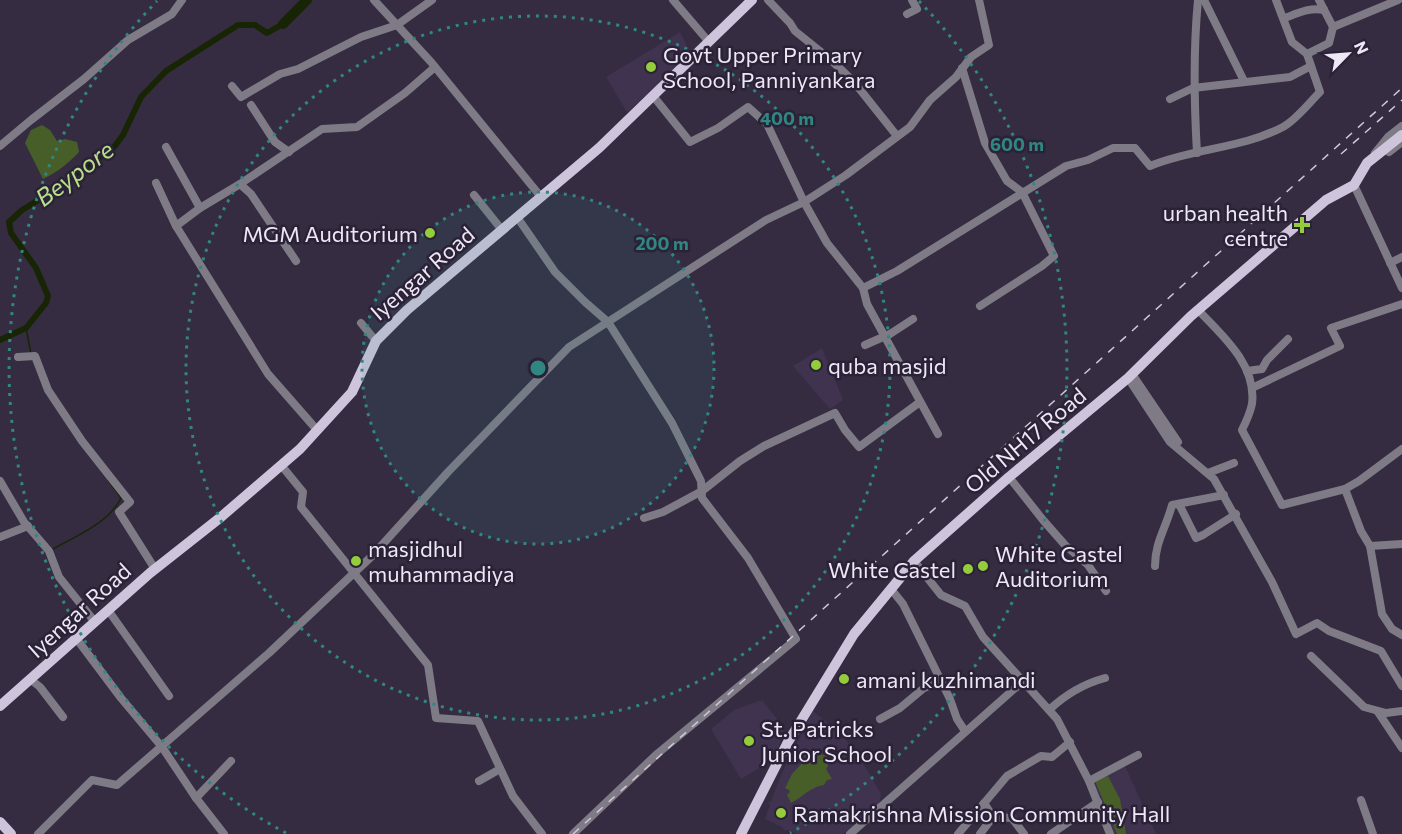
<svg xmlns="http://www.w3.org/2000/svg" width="1402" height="834" font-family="Commissioner,sans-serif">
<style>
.built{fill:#3f334f}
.green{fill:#475e29}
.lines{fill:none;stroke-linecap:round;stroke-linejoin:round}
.stream{stroke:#182505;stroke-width:1.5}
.canal{stroke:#182505;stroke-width:6}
.river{stroke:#182505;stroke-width:10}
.minor{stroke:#7f7b86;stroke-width:8}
.major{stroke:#cec5dc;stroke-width:10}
.rail{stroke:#cec7d7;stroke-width:1.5;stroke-dasharray:8 8;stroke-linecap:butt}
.ring{fill:none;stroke:#308782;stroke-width:3;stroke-dasharray:3 6}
.poi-dot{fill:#94cc3c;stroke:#2b2237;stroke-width:2}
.labels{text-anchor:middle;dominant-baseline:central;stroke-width:5;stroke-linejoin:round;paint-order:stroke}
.poi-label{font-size:22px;fill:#ede7f6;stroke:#2b2237;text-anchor:start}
.street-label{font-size:22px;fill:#ede7f6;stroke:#2b2237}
.water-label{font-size:24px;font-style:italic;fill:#b8e089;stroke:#2b2237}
.centre{fill:#308782;stroke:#2b2237;stroke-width:3}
.ring-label{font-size:18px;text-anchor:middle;font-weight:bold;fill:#308782;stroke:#2b2237;stroke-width:5;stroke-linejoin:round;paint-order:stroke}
</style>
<rect width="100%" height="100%" fill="#352c41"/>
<g class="built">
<polygon points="680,32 692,56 627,112 606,77"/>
<polygon points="822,348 843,400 830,409 793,366"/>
<polygon points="762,700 784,728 775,759 741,779 711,729 734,710"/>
<polygon points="813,711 841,733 859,756 881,794 879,805 843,834 797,834 788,830 785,831 782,827 765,819 770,805 768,802 771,801 782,773"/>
<polygon points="1125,766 1156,834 1113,834 1092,781"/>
</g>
<g class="green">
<path d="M42 125 50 130 57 141 65 139 77 142 79 152C69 163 56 173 43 179L25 143 31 130Z"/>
<path d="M816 750 823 755H827L828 766 826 769 832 779 827 780 824 785C810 787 803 797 791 803L787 795 790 792 789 790 785 788 792 774 805 760 804 752Z"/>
<polygon points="1108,776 1120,799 1126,834 1117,834 1095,781"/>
</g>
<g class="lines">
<g class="stream">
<polyline points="26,328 31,354"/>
<path d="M53 549C76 536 109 523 121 498L108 480"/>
</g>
<polyline class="canal" points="0,340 26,328 46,303 48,296 36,268 11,233 9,222 22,210 63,185 74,175 114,147 123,135 141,97 166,71 238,25 255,25 267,33 283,24"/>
<polyline class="river" points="283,24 307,0"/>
<g class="minor">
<polyline points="374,0 431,62 541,197"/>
<polyline points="673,0 709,42"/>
<polyline points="768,0 790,23 795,31 831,60 854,82 897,136"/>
<polyline points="1204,0 1244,81"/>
<polyline points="1276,0 1292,42 1307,54"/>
<polyline points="1319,0 1333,27"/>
<polyline points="907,14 917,9 912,0"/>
<path d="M1285 18C1298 13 1310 7 1324 10"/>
<polyline points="962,68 985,143 1007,181 1022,192 1054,256 1042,266 980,306"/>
<polyline points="232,86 241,97 280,74 298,69 361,37 397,25 432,0"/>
<polyline points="654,97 690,142 718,128 748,107 767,124 804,202 827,243 863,288 867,304 938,434"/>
<polyline points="1170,99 1193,88 1290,77 1311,66"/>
<polyline points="251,105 275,142 289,152"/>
<polyline points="0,146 31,120 84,79 128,40 172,14 182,0"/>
<polyline points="166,147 200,208 240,184 251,194 296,261"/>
<polyline points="1389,152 1402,142"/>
<path d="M1197 153C1194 101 1193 51 1198 0"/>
<polyline points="1375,153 1388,137 1402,126"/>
<polyline points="1357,181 1354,185 1402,288"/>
<polyline points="156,183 176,226 200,208"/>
<polyline points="240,184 322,129 357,127 405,93 435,67"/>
<polyline points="474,195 502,230"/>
<polyline points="517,217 555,272 585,302 608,322 672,423 701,481 702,498 748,558 796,639 657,754 573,834"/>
<polyline points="176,226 268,374 317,430"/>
<polyline points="1390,263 1402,257"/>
<path d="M863 288 897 271 1066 166 1088 160 1113 148H1135L1150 166C1193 148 1241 149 1283 127 1296 120 1309 103 1320 92L1307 54 1329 43 1333 27 1398 0"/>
<path d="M1198 310C1222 335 1257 365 1252 404 1250 413 1246 422 1242 430L1282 505 1345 489 1359 481 1402 449"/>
<polyline points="361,323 376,341"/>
<polyline points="865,345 890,334 913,319"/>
<polyline points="18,357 35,356 48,390 82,441 130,502 119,512 155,569"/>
<polyline points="1247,371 1262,369 1267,360 1288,339"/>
<polyline points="1132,374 1178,442"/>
<polyline points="1128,378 1170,442 1214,479 1272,582 1296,634 1317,623 1329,631 1381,651 1402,686"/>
<polyline points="1252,388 1340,346 1331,328 1402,304"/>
<polyline points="281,465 303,492 301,507 428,665 436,718 478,721 513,796 542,834"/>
<polyline points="1208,473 1234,463"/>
<polyline points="1009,477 1043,520 1065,545 1088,565 1106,591"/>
<polyline points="0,481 24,522 49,551 59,577 95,622"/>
<polyline points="1345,489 1361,531 1370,546 1382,614 1392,629 1402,635"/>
<polyline points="1179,504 1196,538 1203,535 1236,514"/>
<polyline points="644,518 663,512 702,491 740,461 764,446 835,413 845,430 859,447 920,402"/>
<polyline points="0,537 28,526"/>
<polyline points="1370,546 1402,544"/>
<polyline points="914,561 941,595 965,606 983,637 1057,719 1089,781 1110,834"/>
<path d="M1155 566C1155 542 1166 528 1172 505L1224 495"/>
<polyline points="891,589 903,604 950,699 957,719 965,731"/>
<polyline points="108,610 169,696"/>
<polyline points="76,638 121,698 162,747 196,798 224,834"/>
<polyline points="1311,656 1364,707 1386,713 1402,711"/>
<polyline points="30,679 40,687 63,717"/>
<path d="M1049 710C1066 694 1083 684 1105 678"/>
<polyline points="1378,712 1402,748"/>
<polyline points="880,719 900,708 924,688 941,681"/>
<polyline points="479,781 500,769"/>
<polyline points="1089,781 1138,755"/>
<polyline points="196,798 231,761"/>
<polyline points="1361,800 1373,834"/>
<polyline points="993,817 1012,818 1024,834"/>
<polyline points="38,834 92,780 117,785 269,653 372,556 448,472 569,347 766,220 804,202 846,175 910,127 930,100 956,77 971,57 989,45 979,0"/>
<polyline points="850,834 1022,682"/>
<polyline points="958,834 1007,776 1041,756 1052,757 1070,742"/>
<polyline points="980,834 993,817 984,803"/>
<polyline points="1051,834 1098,802"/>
</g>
<g class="major">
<polyline points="0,706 150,573 221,517 300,449 352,392 376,341 407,310 599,148 752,0"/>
<polyline points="0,822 11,834"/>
<polyline points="741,834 788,742 854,634 914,561 1009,477 1128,378 1191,316 1326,200 1354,185 1367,163 1402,135"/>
</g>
<g class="rail">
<polyline points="1341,154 1402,100"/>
<polyline points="573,834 1402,88"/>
</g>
</g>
<circle cx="538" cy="368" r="176" fill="#308782" fill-opacity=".12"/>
<g class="ring">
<circle cx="538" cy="368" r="176"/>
<circle cx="538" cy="368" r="352"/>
<path d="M286 833A529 529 0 0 1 157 1M919 1A529 529 0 0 1 790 833"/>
</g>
<g class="poi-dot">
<circle cx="651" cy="67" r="6"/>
<path d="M1299 216h6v6h6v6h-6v6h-6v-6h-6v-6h6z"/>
<circle cx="430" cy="233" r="6"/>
<circle cx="816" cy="365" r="6"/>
<circle cx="356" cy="561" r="6"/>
<circle cx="983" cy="566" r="6"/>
<circle cx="968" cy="569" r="6"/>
<circle cx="844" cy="679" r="6"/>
<circle cx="749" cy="741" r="6"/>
<circle cx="781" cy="813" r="6"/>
</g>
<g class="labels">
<g class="poi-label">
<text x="663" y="54">Govt Upper Primary<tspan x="663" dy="25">School, Panniyankara</tspan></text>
<text x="1288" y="212" text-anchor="end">urban health<tspan x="1288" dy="25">centre</tspan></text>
<text x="418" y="233" text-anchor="end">MGM Auditorium</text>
<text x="828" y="365">quba masjid</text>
<text x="368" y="548">masjidhul<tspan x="368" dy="25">muhammadiya</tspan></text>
<text x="995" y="553">White Castel<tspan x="995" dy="25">Auditorium</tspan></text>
<text x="956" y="569" text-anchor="end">White Castel</text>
<text x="856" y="679">amani kuzhimandi</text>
<text x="761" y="728">St. Patricks<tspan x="761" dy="25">Junior School</tspan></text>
<text x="793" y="813">Ramakrishna Mission Community Hall</text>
</g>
<g class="street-label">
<text transform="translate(422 273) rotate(-41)">Iyengar Road</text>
<text transform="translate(1025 440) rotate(-40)">Old NH17 Road</text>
<text transform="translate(79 610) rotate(-42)">Iyengar Road</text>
</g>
<g class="water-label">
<text transform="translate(74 173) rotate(-37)">Beypore</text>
</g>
</g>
<circle cx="538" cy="368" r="9" class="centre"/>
<g class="ring-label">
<text x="787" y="125">400 m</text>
<text x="1017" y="151">600 m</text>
<text x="662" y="250">200 m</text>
</g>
<g transform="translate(1348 54) rotate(65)" stroke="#2b2237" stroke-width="4.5" paint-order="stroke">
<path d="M0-4.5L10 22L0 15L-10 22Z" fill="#ede7f6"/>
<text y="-9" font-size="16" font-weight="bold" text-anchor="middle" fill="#ede7f6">N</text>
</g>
</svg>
